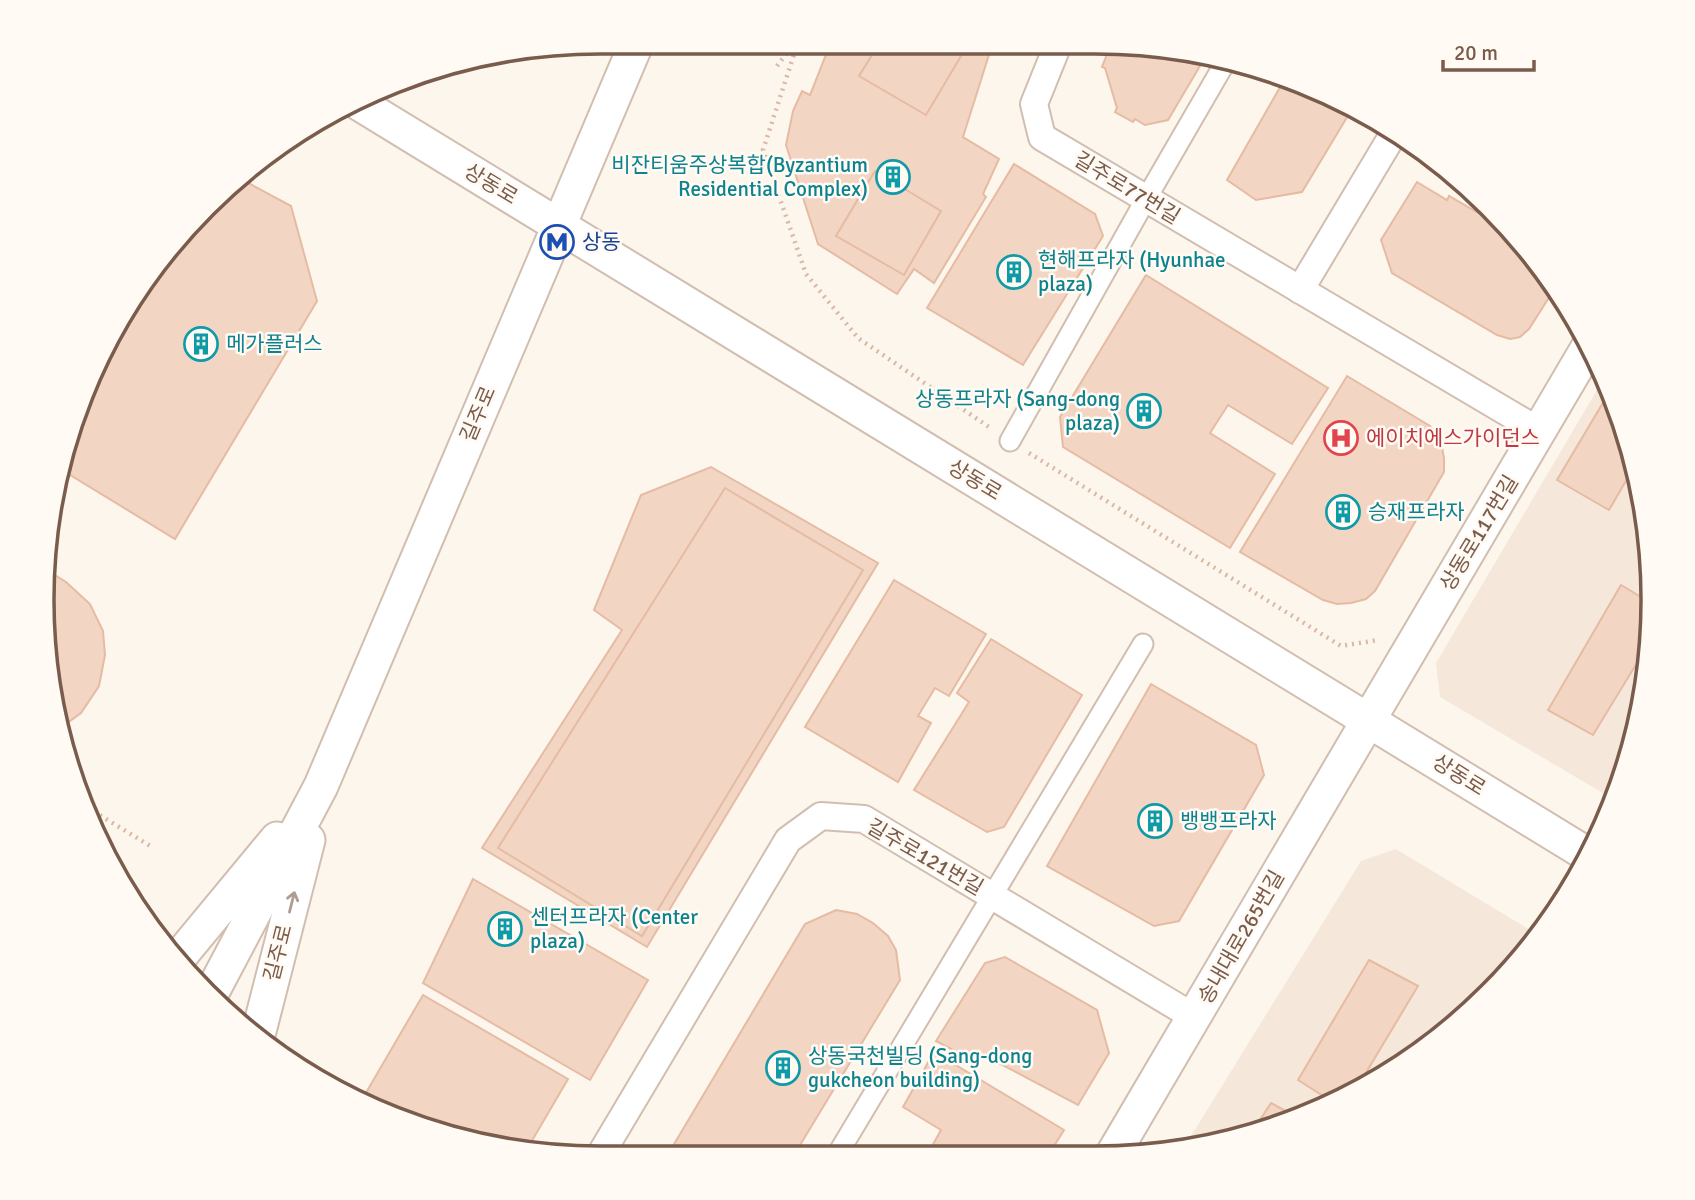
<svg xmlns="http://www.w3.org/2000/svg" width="1695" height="1200" font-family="Signika,'Noto Sans KR',sans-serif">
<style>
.residential{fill:#f5e8da}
.building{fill:#f3d5c3;stroke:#e6bba3;stroke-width:2}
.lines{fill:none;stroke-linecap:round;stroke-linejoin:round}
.pedestrian-casing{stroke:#d1beb0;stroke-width:23}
.minor-casing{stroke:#d1beb0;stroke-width:30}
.tertiary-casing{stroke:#d1beb0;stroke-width:37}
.path{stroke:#d9b8a5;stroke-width:4.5;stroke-dasharray:2 5;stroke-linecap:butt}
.pedestrian{stroke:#fff;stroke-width:19}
.minor{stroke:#fff;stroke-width:26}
.tertiary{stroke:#fff;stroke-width:33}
.oneway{stroke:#af9d94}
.labels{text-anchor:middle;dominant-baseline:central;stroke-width:5;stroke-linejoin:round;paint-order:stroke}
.culture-label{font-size:21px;fill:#0d838f;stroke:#fffaf3;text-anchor:start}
.street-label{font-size:21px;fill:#7a5c4d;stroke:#fffaf3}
.transit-label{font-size:21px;fill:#164399;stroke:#fffaf3;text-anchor:start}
.health-label{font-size:21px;fill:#be3a42;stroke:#fffaf3;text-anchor:start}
.rim{fill:none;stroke:#7a5c4d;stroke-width:3.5}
</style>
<rect width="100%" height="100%" fill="#fdf6ec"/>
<g class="residential">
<polygon points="1604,378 1623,420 1648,527 1652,636 1634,744 1613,799 1440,697 1436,663"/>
<polygon points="1396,849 1540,936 1463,1019 1341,1101 1183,1149 1361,861"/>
</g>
<g class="building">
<polygon points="831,42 993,42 963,137 999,159 983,194 986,197 934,283 914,269 897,294 818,244 786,145 793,111 802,91 810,95"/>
<polygon points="880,42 948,42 964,51 926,115 859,76"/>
<polygon points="1111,44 1204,53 1207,54 1168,120 1145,125 1135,119 1133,122 1115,112 1117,108 1105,68 1102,67"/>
<polygon points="1283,82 1352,109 1302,192 1256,200 1227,180"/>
<polygon points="1014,164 1095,214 1103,236 1023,365 927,308"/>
<polygon points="875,171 941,211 904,275 836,236"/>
<polygon points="241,179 291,206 317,301 175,539 62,470 85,386 180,232"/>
<polygon points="1417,182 1447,200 1449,196 1516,235 1555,288 1529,329 1520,337 1510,339 1497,335 1392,273 1381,240"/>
<polygon points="1146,275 1328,388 1292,444 1228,405 1210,433 1275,474 1230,548 1063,447 1060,417"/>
<polygon points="1347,376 1430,426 1441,442 1444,458 1444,472 1375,591 1366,599 1351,603 1337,604 1323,600 1240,552"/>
<polygon points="1610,391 1623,420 1634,467 1609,510 1557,480"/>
<polygon points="711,467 878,563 647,947 482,848 622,630 594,610 641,495"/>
<polygon points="725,488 863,570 642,936 498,848"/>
<polygon points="47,570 66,582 90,604 103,631 105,655 99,686 81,713 63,726 47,673"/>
<polygon points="894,580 986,634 949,696 935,688 918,716 931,723 898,782 805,727"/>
<polygon points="1621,585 1651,603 1651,640 1593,735 1548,710"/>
<polygon points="991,639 1082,695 1004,827 987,832 914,790 969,702 957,693"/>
<polygon points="1151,684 1256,745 1264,775 1179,921 1154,926 1047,866"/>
<polygon points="473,879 648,980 590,1080 423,983"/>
<polygon points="836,910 857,914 873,923 888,936 896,950 900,980 794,1155 667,1156 805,924"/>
<polygon points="1005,957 1097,1010 1109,1053 1078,1105 976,1051 970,1059 936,1041 985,963"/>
<polygon points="1369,960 1418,986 1355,1091 1341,1101 1334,1103 1298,1080"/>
<polygon points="423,995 568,1079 526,1151 456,1139 360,1103"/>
<polygon points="934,1052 1064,1130 1049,1154 927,1155 941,1130 903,1107"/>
<polygon points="1271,1103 1293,1115 1256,1126"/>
</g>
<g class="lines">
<g class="pedestrian-casing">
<g id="pedestrian">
<polyline points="1010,441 1146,199 1226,61"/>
<polyline points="837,1155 1143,644"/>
</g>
</g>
<g class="minor-casing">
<g id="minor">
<polyline points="1059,42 1034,104 1042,137 1539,431"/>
<polyline points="1300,290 1394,133"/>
<polyline points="599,1157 788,840 821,816 864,819 1194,1017"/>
</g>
</g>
<g class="tertiary-casing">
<g id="tertiary">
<polyline points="360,104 1590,856"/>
<polyline points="176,961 277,839"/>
<polyline points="210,996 321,786 637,42"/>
<polyline points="257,1039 308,840"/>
<polyline points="1113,1154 1589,346"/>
</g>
</g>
<g class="path">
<polyline points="798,42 763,150 806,274 858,338 989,427"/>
<polyline points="777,66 795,42"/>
<polyline points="1029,453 1341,646 1378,640"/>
<polyline points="88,808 152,847"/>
</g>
<use href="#pedestrian" class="pedestrian"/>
<use href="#minor" class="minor"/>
<use href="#tertiary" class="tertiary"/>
</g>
<defs><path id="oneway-shaft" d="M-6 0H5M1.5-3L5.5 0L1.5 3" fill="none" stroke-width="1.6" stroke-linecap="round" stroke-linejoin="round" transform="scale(1.75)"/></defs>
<use class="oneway" href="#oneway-shaft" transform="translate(292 902) rotate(-76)"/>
<defs>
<g id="building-ring" transform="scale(1.75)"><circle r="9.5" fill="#fffaf3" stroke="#0f9aa8" stroke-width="1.5"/><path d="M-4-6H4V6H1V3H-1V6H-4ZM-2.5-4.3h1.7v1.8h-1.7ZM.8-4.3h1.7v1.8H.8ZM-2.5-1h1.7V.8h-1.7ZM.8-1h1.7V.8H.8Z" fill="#0f9aa8"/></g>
<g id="metro-ring" transform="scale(1.75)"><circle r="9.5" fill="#fffaf3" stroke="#1a4fb4" stroke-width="1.5"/><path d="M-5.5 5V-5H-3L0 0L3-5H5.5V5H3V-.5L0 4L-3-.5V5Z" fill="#1a4fb4"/></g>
<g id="hospital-ring" transform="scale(1.75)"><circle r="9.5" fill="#fffaf3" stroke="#e0444e" stroke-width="1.5"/><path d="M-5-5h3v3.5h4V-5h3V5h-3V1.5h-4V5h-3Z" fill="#e0444e"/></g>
</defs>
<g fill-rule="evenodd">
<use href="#building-ring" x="893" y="177"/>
<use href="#metro-ring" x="557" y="242"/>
<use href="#building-ring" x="1014" y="272"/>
<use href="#building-ring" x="201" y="344"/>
<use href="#building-ring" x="1144" y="411"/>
<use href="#hospital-ring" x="1341" y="438"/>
<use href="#building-ring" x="1343" y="512"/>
<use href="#building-ring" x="1155" y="821"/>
<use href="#building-ring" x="505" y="929"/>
<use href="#building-ring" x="783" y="1068"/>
</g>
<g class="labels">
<g class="culture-label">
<text x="868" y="165" text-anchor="end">비잔티움주상복합(Byzantium<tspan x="868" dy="24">Residential Complex)</tspan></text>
<text x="1038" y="260">현해프라자 (Hyunhae<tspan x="1038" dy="24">plaza)</tspan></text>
<text x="226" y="344">메가플러스</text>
<text x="1120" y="399" text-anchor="end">상동프라자 (Sang-dong<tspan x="1120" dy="24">plaza)</tspan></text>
<text x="1368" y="512">승재프라자</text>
<text x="1180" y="821">뱅뱅프라자</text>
<text x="530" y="917">센터프라자 (Center<tspan x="530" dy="24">plaza)</tspan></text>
<text x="808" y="1056">상동국천빌딩 (Sang-dong<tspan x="808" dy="24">gukcheon building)</tspan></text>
</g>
<g class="street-label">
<text transform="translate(491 184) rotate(31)">상동로</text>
<text transform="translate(1127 188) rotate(31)">길주로77번길</text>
<text transform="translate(478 414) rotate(-67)">길주로</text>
<text transform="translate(975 480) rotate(31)">상동로</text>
<text transform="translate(1479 533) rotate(-59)">상동로117번길</text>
<text transform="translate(1459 775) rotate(32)">상동로</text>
<text transform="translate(925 857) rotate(30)">길주로121번길</text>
<text transform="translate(1241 937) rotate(-60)">송내대로265번길</text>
<text transform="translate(278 953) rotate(-76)">길주로</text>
</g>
<g class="transit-label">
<text x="582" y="242">상동</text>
</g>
<g class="health-label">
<text x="1366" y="438">에이치에스가이던스</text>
</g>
</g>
<path d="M0 0H1695V1200H0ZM600 54H1095A546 546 0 0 1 1641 600V600A546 546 0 0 1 1095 1146H600A546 546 0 0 1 54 600V600A546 546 0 0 1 600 54Z" fill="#fffaf3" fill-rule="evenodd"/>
<path class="rim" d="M600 54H1095A546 546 0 0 1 1641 600V600A546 546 0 0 1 1095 1146H600A546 546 0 0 1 54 600V600A546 546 0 0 1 600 54Z"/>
<path d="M1443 60v10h91v-10" fill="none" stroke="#7a5c4d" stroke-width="3.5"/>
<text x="1454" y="60" font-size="21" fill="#7a5c4d" stroke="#fffaf3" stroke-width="5" paint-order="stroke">20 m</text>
</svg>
